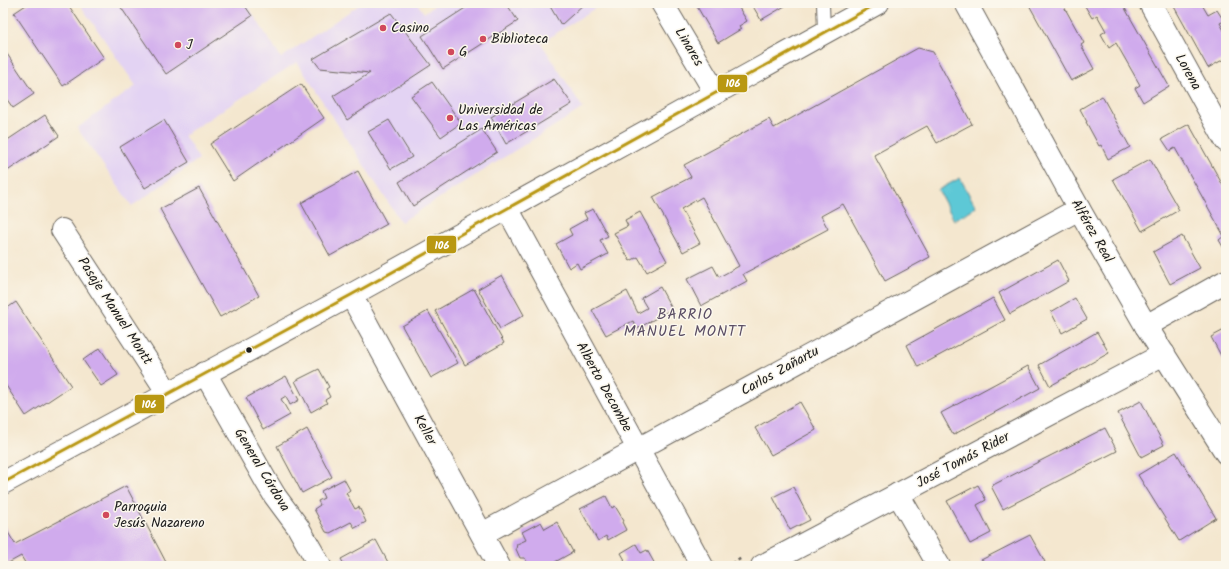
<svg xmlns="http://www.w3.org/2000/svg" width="1229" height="569" font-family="Kalam,sans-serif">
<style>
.built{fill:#e3d3f3}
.water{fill:#5dc8d6;stroke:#3c7279}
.building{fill:#d0abed}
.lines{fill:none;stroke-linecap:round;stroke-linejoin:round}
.lane-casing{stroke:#68635b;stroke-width:14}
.street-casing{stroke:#68635b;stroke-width:24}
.secondary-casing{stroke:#68635b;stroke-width:24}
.path{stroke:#68635b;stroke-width:2.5;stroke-dasharray:3 3;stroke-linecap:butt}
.lane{stroke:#fff;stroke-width:12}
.street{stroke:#fff;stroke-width:22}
.secondary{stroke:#fff;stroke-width:22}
.bus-1-casing{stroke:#fbf7ec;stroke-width:6}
.bus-1{stroke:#b99812;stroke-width:3}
.poi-dot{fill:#d1495b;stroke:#fbf7ec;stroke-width:1.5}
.bus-dot{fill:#1c1c1c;stroke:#fbf7ec;stroke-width:1.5}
.labels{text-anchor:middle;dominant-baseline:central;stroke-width:3;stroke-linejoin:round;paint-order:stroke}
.poi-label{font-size:14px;fill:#1c1c1c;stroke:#fbf7ec;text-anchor:start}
.street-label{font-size:14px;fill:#1c1c1c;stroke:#fbf7ec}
.neighbourhood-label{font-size:15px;letter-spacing:1px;fill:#5b4e65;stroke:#fbf7ec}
.line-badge{stroke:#fbf7ec;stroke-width:1.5}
.badge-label{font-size:11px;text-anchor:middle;font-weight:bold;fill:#fff}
</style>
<rect width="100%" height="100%" fill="#fbf7ec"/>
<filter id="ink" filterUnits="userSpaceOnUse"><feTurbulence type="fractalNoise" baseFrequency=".025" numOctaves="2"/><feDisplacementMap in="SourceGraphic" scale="8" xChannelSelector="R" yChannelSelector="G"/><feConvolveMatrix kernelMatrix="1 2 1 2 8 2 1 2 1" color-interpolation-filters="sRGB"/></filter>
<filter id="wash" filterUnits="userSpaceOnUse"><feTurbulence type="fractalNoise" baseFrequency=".012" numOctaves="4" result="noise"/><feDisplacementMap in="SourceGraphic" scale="16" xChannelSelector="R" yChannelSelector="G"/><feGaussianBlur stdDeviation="0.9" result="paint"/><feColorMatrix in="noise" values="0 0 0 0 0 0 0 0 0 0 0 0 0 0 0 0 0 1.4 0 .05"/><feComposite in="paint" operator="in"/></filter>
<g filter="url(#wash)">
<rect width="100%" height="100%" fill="#f4e7cf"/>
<polygon class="built" points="79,3 246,3 281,58 362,3 417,3 424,13 438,3 603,3 541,43 583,108 401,222 297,62 184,135 199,159 132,206 77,128 136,86"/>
<polygon class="water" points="960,178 976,207 954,220 938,190"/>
<g id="blocks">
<g class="building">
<polygon points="29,3 67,3 104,58 63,86 14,13"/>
<polygon points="118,3 243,3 252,16 166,74"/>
<polygon points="473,3 506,3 518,21 443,69 422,36"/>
<polygon points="548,3 585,3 561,25"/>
<polygon points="695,3 736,3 747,21 739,26 741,29 718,43"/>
<polygon points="751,3 790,3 761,20"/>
<polygon points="1028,3 1062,3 1084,43 1081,45 1094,69 1071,81"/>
<polygon points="1090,3 1122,3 1169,86 1143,102 1135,88 1140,85 1116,43 1109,48 1101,34 1106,31 1097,15 1092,18 1085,6"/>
<polygon points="1172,3 1201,3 1208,15 1217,10 1224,21 1220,23 1226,34 1226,58 1208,68"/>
<polygon points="391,13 431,65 347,120 333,96 370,73 320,68 313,59"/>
<polygon points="3,48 34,94 13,108 3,94"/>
<polygon points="918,48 933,52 972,124 937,143 927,126 874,155 930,257 885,281 843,204 821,216 828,229 743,274 747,281 701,306 687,279 713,266 719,277 739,266 702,197 681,209 700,243 683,252 653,197 691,177 684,165 769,119 774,128"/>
<polygon points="554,79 572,104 506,144 491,117"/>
<polygon points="432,82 461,123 441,137 411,96"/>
<polygon points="301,84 324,118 233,181 210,144"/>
<polygon points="1102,96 1130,147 1108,159 1101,145 1099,146 1086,122 1087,122 1080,109"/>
<polygon points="45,115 59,136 3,174 3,143"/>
<polygon points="164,120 189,162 145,188 120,147"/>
<polygon points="389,120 412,157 391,169 368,132"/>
<polygon points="1189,124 1226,191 1226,252 1219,240 1224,236 1175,148 1170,151 1162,139"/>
<polygon points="482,129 497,152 413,206 399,182"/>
<polygon points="1150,159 1179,210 1142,231 1113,179"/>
<polygon points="358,171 387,224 330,256 301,203"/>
<polygon points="199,188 259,296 220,317 160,209"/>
<polygon points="593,209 608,236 600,240 608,254 580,269 577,263 569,268 556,244 572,235 569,229 587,219 584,213"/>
<polygon points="640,212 667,261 647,272 638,257 630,261 614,233 628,226 625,220"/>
<polygon points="1182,236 1200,268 1170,284 1153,252"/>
<polygon points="1058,260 1069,281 1010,314 999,293"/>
<polygon points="502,275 524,315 500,329 478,289"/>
<polygon points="660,287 672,309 637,329 633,321 606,335 592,310 627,291 638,313 647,308 641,298"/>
<polygon points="474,289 504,343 465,365 435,311"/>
<polygon points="993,298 1005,320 918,367 907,345"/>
<polygon points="1075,298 1087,319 1062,333 1051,312"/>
<polygon points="16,302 71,386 26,416 3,381 3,377 5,376 3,373 3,311"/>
<polygon points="428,311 458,363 431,378 402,326"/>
<polygon points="1226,329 1226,365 1211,337"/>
<polygon points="1097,332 1109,353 1050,386 1039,365"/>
<polygon points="100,348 118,375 101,386 83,360"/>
<polygon points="1028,366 1040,388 953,435 941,413"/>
<polygon points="319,369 329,387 326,389 330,397 325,400 327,403 311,412 295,381"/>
<polygon points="286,376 299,400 290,405 286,396 281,399 290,415 263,430 246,398"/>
<polygon points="1141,401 1164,445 1141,457 1118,413"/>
<polygon points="800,402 816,430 771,455 755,428"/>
<polygon points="1105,428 1117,451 1003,509 991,486"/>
<polygon points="307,429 332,477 302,493 277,446"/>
<polygon points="1176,452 1216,518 1179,541 1138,475"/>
<polygon points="344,479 350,490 346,493 355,509 359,507 366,522 355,528 351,522 330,533 326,532 314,509 320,505 318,501 324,498 321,491"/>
<polygon points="978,485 986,500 977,505 991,533 970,544 947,501"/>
<polygon points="126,486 168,566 84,566 82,563 75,566 27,566 21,556 3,566 3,524 15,544"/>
<polygon points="793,487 810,520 790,530 773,497"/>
<polygon points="606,496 612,508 615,506 624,521 622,522 626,530 608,540 606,536 598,541 580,509"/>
<polygon points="541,522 545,529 557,522 573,552 555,562 556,564 552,566 529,566 525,558 520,558 516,549 517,544 526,540 522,532"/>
<polygon points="1030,535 1045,562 1038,566 984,566 981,560"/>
<polygon points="376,540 390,566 345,566 341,559"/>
<polygon points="636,544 641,553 647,550 656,566 625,566 623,562 625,560 621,553"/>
</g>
</g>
</g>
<g filter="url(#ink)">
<use href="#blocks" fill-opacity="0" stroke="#68635b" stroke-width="1"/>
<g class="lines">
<g class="lane-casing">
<polyline id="lane" points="823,3 824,32"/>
</g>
<g class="street-casing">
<g id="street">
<polyline points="662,3 715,92"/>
<polyline points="1150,3 1226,141"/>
<polyline points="507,208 702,566"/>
<polyline points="62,230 168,393"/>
<polyline points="351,295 499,566"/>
<polyline points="1146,326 1226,281"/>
<polyline points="205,373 266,481 275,496 298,527 320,566"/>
<polyline points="898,494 939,566"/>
<polyline points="482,534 1079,209"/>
<polyline points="762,566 1164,354"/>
</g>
</g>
<g class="secondary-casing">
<g id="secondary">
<polyline points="966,3 1079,209 1146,326 1226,453"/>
<polyline points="3,483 351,295 878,3"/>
</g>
</g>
<polyline class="path" points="727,566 742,558"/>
<use href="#lane" class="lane"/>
<use href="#street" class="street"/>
<use href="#secondary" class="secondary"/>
<g class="bus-1-casing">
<polyline id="bus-1" points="3,483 351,295 878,3"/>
</g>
<use href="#bus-1" class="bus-1"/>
</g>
</g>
<g class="poi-dot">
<circle cx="383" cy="28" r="4"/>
<circle cx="483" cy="39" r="4"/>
<circle cx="178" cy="45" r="4"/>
<circle cx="451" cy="52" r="4"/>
<circle cx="450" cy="118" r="4"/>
<circle cx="106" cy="515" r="4"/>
</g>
<circle class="bus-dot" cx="249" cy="350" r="3.5"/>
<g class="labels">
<g class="poi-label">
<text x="391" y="28">Casino</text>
<text x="491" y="39">Biblioteca</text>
<text x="186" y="45">J</text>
<text x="459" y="52">G</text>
<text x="458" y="110">Universidad de<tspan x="458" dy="16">Las Américas</tspan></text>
<text x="114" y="507">Parroquia<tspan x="114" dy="16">Jesús Nazareno</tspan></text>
</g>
<g class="street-label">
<text transform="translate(689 47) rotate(59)">Linares</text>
<text transform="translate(1188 72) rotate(61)">Lorena</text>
<text transform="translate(1092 231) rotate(60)">Alférez Real</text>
<text transform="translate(115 311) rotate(57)">Pasaje Manuel Montt</text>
<text transform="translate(780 371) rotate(-29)">Carlos Zañartu</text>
<text transform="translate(604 387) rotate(61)">Alberto Decombe</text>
<text transform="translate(425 430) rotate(61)">Keller</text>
<text transform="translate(963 460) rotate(-28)">José Tomás Rider</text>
<text transform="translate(262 470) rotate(59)">General Córdova</text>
</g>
<g class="neighbourhood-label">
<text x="685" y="315">BARRIO<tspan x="685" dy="17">MANUEL MONTT</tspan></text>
</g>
</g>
<g class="line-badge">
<rect x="717" y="74" width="31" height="19" rx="4" fill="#b99812"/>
<rect x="426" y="235" width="31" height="19" rx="4" fill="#b99812"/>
<rect x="134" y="394" width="31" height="20" rx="4" fill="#b99812"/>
</g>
<g class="badge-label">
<text x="733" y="87">106</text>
<text x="442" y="249">106</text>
<text x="149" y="408">106</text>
</g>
<rect width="1229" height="569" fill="none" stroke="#fbf7ec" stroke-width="16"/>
</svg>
